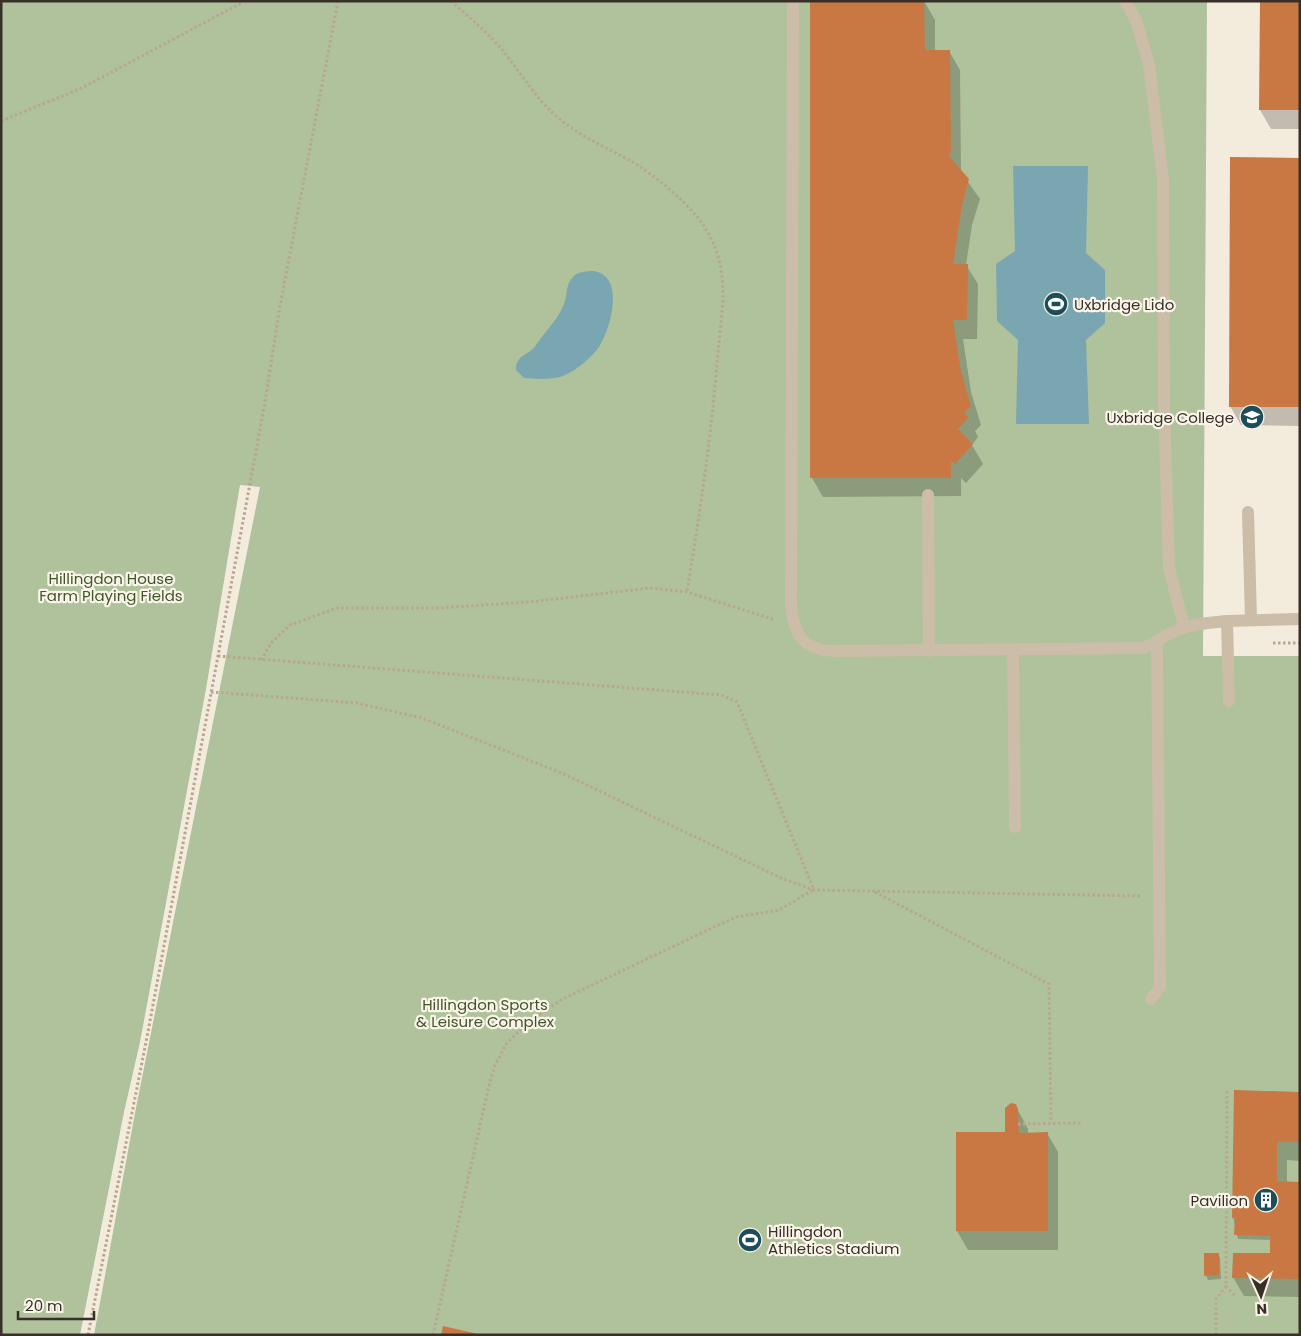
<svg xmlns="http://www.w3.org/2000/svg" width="1301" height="1336" font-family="Poppins,sans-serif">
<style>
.green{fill:#afc29b}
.water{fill:#7aa6b1}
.shadow{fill:#0003}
.building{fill:#c97843}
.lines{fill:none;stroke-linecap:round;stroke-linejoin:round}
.path{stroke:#b7a791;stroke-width:3;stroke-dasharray:2.5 2.5;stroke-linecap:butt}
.lane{stroke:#cbbda7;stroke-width:12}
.street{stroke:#cbbda7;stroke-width:12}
.labels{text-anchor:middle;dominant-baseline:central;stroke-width:4.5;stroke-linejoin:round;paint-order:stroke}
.poi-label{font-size:15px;fill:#372f28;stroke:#faf5e8;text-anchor:start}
.park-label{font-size:15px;fill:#40562b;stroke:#faf5e8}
</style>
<rect width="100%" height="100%" fill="#f3ebdc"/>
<polygon class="green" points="1,1 1207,1 1203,656 1300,656 1300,1335 94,1335 135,1113 260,487 240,485 206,689 140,1042 124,1112 80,1335 1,1335"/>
<g class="water">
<polygon points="1013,166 1088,166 1086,253 1105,270 1105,323 1086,340 1089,424 1016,424 1018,340 997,321 996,264 1015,251"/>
<path d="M593 271C626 275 611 329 599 347 590 359 577 370 563 376 552 380 536 379 524 378L516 370C516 354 529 356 536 345 545 331 558 320 564 304 568 294 565 283 575 275 579 272 587 271 593 271Z"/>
</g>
<g class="shadow">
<polygon points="924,1 935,20 935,51 949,51 960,70 961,172 980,199 972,225 966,265 978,284 977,339 963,339 971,392 981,425 975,431 978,437 972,445 983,464 966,483 961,478 961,496 823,497 812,478"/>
<polygon points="1300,1 1300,129 1271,129 1260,110"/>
<polygon points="1300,159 1300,426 1241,425 1230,406"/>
<polygon points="1300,1093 1300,1161 1287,1160 1287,1183 1300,1183 1300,1297 1244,1296 1233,1277 1271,1255 1272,1240 1238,1239 1233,1217"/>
<polygon points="1015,1105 1028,1129 1028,1134 1047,1133 1058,1152 1058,1250 968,1250 957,1231 1006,1133"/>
<polygon points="1218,1254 1220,1258 1221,1279 1208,1280 1206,1275"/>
</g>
<g class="building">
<polygon points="810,1 924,1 925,50 950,50 951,152 948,155 969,179 962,205 953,264 968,264 967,320 953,320 961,372 971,406 964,413 969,417 958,429 973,444 955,464 951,461 951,478 810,478"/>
<polygon points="1260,1 1300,1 1300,110 1259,110"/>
<polygon points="1230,157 1300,158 1300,407 1229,407"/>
<polygon points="1234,1090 1300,1092 1300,1142 1277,1142 1277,1181 1300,1182 1300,1279 1232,1278 1233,1253 1270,1253 1270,1236 1234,1235 1235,1218 1232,1218"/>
<polygon points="1011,1103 1016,1104 1018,1109 1019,1133 1048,1132 1048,1231 956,1231 956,1132 1005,1132 1005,1108"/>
<polygon points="1204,1253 1219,1253 1219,1275 1204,1276"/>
<polygon points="443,1326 478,1334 478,1335 441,1335"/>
</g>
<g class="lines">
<g class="path">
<path d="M451 1C469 17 488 33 503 51 522 74 537 101 561 120 585 140 613 150 639 166 659 180 683 199 698 218 712 236 720 255 722 277 725 301 720 328 718 352 712 432 700 512 687 592"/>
<polyline points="1,121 82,88 245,1"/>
<polyline points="1273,643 1300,643"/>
<polyline points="218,656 722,695 737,702 814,890"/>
<polyline points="261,660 272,642 290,625 337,608 439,608 529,602 650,588 687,592 775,620"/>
<polyline points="211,692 357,703 422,718 564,774 781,878 814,890 1142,896"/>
<polyline points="875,892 1049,984 1051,1123"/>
<polyline points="1018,1124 1081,1123"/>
<polyline points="1226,1286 1236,1297"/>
<polyline points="88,1335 147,1037 218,656 264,408 280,306 338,1"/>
<polyline points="433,1335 490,1081 495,1065 507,1043 527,1023 561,1000 716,926 737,917 779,910 813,890"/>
<polyline points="1216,1335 1216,1299 1226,1286 1227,1091"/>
</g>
<g class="lane">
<path d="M793 1 791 605C794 635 802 649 833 651L1143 648C1157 643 1163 636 1175 631 1191 624 1209 623 1227 621L1229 701"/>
<polyline points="1125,1 1136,20 1149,65 1163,179 1164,406 1169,568 1184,627"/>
<polyline points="928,495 929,651"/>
<polyline points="1248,512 1251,619"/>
<polyline points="1013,650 1015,827"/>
<polyline points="1151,999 1160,987 1157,643"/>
</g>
<polyline class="street" points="1227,621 1300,619"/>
</g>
<defs>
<g id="stadium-disc" transform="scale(1.25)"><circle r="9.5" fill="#1c4d5a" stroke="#faf5e8"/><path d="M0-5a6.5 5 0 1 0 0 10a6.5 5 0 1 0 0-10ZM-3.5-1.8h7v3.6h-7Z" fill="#fff"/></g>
<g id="university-disc" transform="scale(1.25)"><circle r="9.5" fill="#1c4d5a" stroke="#faf5e8"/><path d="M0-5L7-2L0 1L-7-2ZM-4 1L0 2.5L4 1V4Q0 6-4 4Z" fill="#fff"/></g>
<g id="building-disc" transform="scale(1.25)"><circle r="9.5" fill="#1c4d5a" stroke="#faf5e8"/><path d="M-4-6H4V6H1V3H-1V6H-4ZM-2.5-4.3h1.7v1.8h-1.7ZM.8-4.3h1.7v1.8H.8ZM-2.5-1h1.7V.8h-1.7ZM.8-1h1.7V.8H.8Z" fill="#fff"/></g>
</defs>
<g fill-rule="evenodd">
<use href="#stadium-disc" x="1056" y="304"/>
<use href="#university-disc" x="1252" y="417"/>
<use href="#building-disc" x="1266" y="1200"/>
<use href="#stadium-disc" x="750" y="1240"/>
</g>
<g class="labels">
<g class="poi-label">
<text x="1074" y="304">Uxbridge Lido</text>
<text x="1234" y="417" text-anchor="end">Uxbridge College</text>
<text x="1248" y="1200" text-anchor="end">Pavilion</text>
<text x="768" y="1231">Hillingdon<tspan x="768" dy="17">Athletics Stadium</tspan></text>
</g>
<g class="park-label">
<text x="111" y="578">Hillingdon House<tspan x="111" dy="17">Farm Playing Fields</tspan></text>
<text x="485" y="1004">Hillingdon Sports<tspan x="485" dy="17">&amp; Leisure Complex</tspan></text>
</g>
</g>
<rect width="1301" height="1336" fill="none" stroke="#372f28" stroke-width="5"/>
<g transform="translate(1261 1296) rotate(177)" stroke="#faf5e8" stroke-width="4" paint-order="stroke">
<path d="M0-4L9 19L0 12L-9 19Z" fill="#372f28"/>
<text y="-8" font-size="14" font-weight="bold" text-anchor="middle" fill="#372f28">N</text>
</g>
<path d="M18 1311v8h76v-8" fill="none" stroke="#372f28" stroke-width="2.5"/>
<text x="25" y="1311" font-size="15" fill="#372f28" stroke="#faf5e8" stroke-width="4" paint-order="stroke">20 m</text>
</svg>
